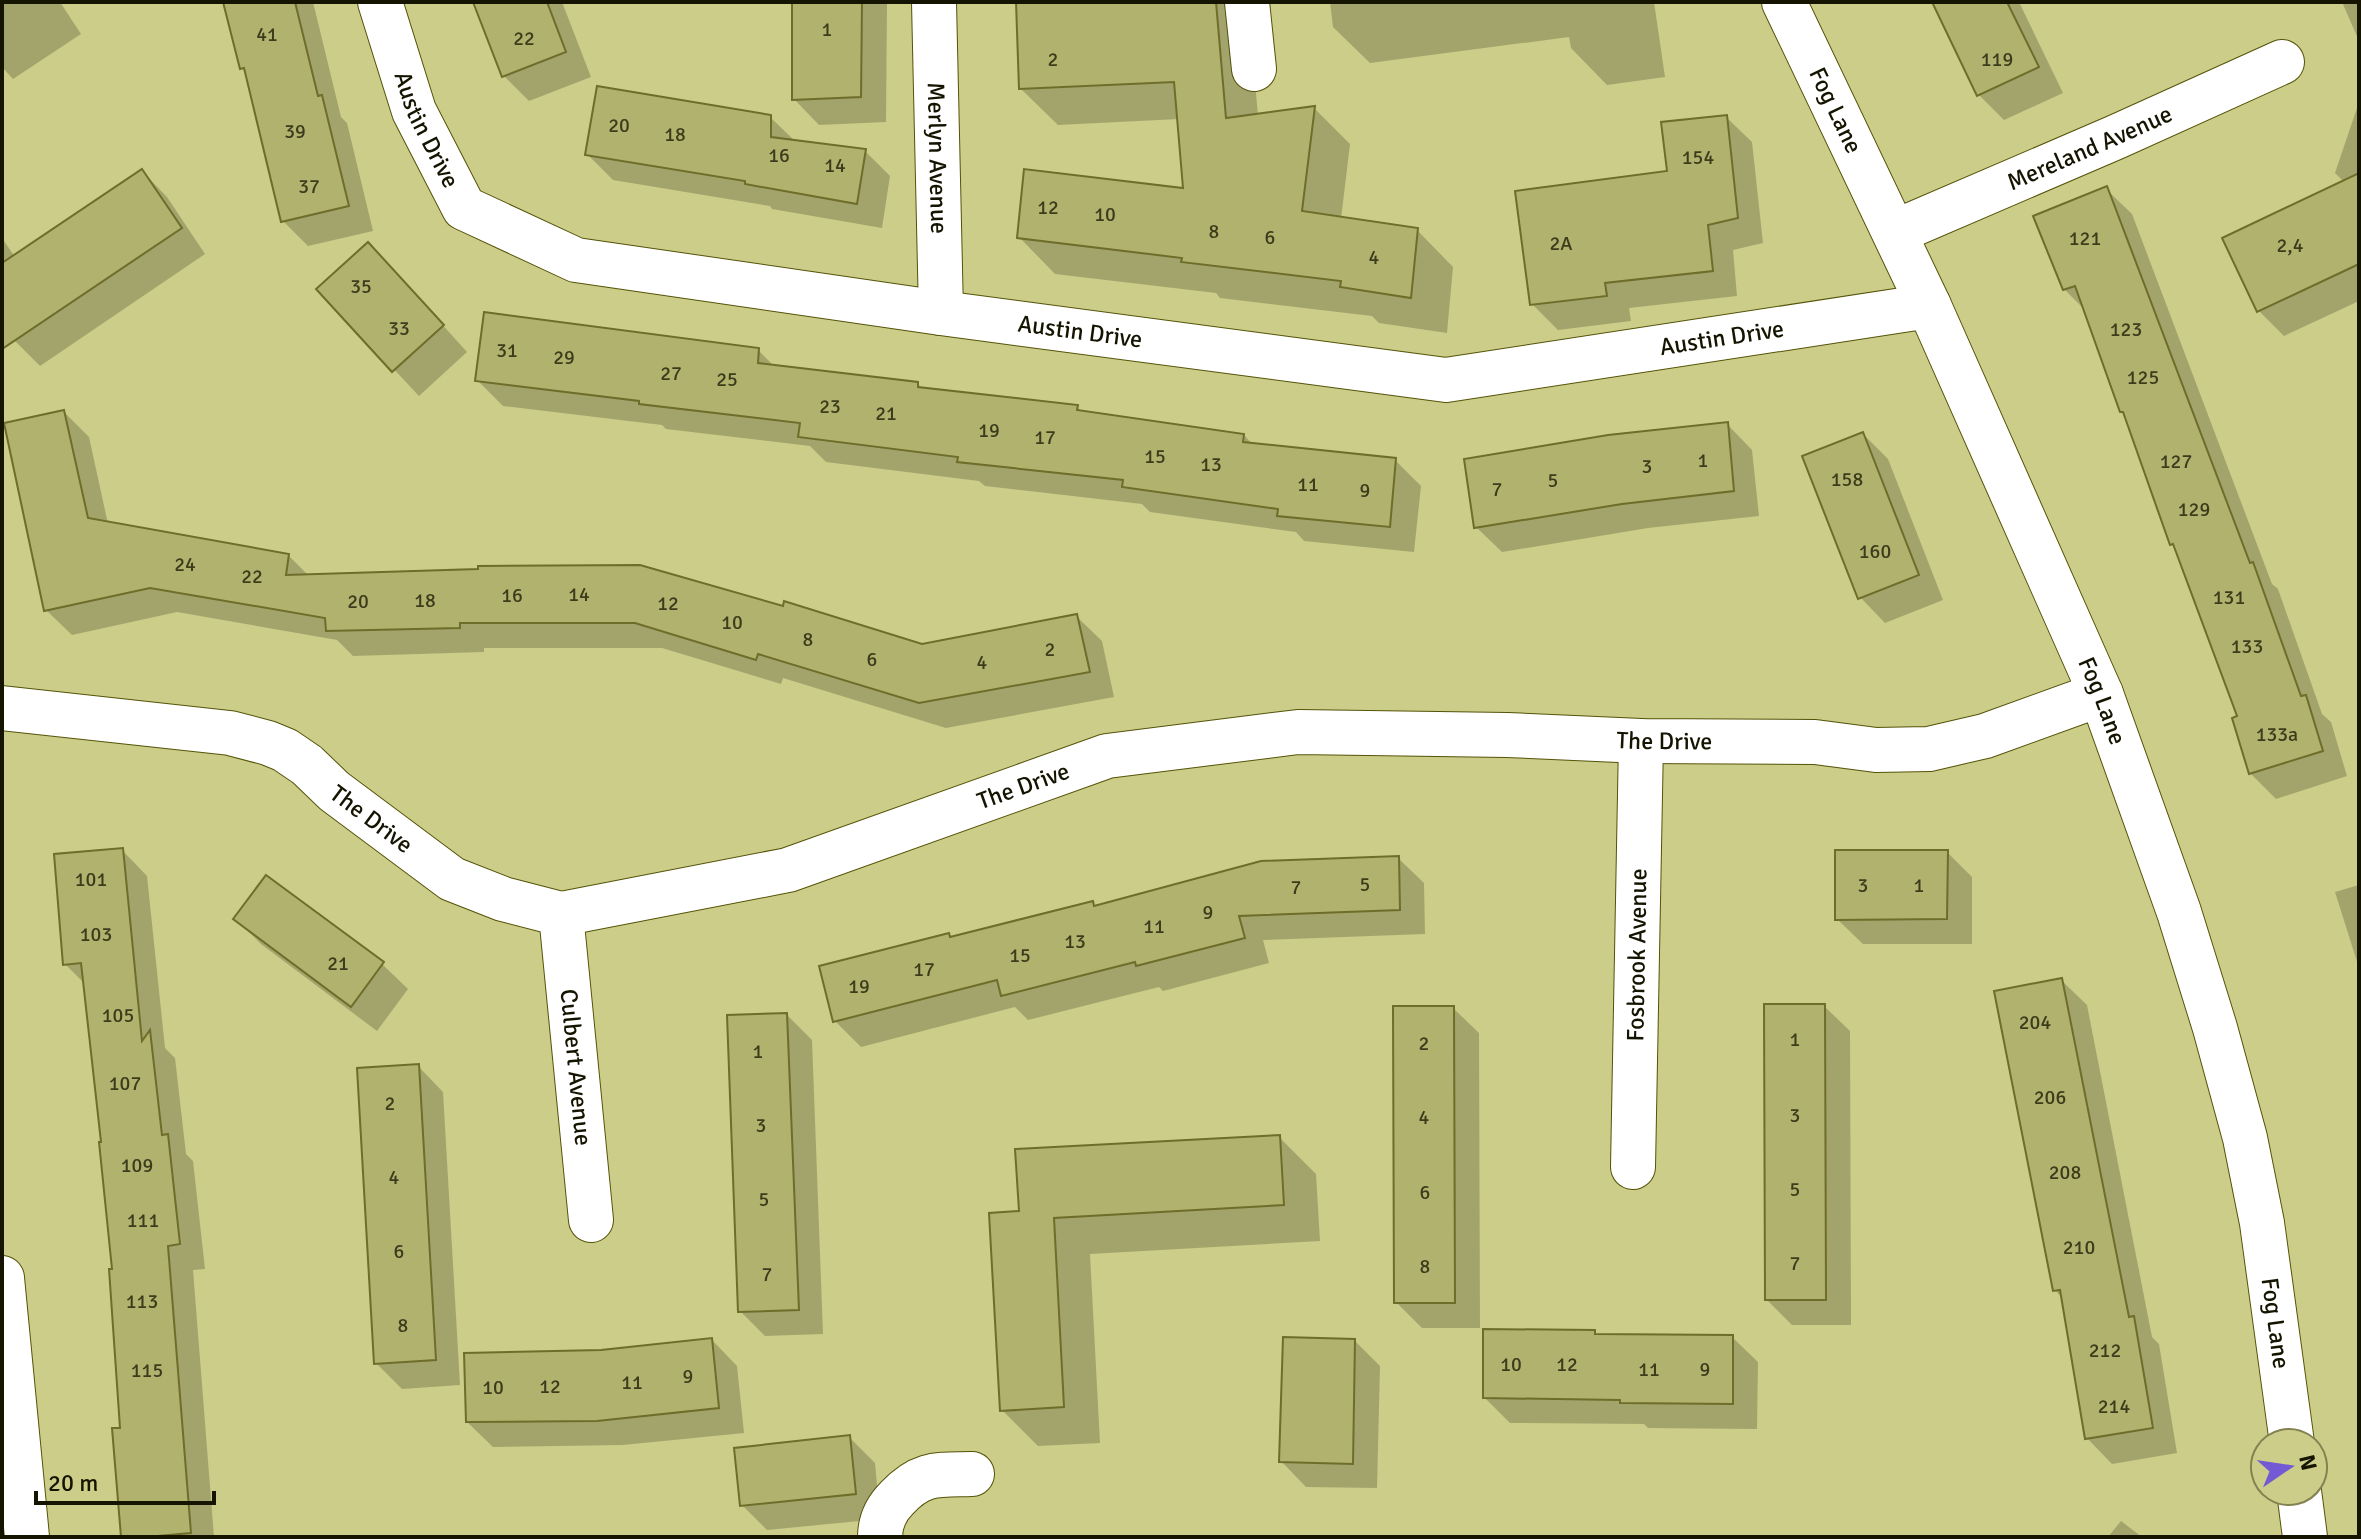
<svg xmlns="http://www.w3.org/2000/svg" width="2361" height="1539" font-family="Signika,sans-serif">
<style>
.shadow{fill:#0003}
.building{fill:#b2b26f;stroke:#6e6d2a;stroke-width:2}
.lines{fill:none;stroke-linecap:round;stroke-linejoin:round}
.minor-casing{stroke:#545308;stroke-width:46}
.minor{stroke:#fff;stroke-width:44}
.labels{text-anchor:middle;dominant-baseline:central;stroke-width:8;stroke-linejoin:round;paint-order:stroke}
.number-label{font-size:20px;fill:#3c3c1c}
.street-label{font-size:24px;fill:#151400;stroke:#cccd88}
</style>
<rect width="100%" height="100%" fill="#cccd88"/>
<g class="shadow">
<polygon points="2,2 60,2 81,34 13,79 2,67"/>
<polygon points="226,2 313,2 341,117 347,123 373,231 308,246 283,221 247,74 242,68"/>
<polygon points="475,2 562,2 591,77 529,101 504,76"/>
<polygon points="795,2 887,2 886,122 819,125 794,99"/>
<polygon points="1018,2 1248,2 1258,116 1314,108 1350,144 1341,219 1417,230 1453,267 1447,333 1379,323 1372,316 1220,298 1216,293 1055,274 1019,237 1185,190 1179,119 1058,125 1021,89"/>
<polygon points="1330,2 1654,2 1665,77 1607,85 1571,48 1569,37 1370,63 1333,27"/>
<polygon points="1934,2 2019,2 2063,93 2004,120 1979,95"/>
<polygon points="2342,2 2359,2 2359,41"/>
<polygon points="2359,102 2359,197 2335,173"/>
<polygon points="770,117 796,142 865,151 890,176 882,228 772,209 770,206 613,180 587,154"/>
<polygon points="1726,117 1752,142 1763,243 1733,250 1737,296 1629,308 1631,321 1558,330 1532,304"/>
<polygon points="142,171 167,197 205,254 40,366 14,340 2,322 2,238 15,257"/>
<polygon points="2106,189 2132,214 2272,584 2278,589 2322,714 2331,722 2347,776 2276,799 2250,773 2239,717 2177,549 2172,544 2087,312 2064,289"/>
<polygon points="2359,227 2359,301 2284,336 2259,311"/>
<polygon points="393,270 467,352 419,396 319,289"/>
<polygon points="758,350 775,367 917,383 923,389 1077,407 1083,413 1244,435 1254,446 1395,460 1421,486 1414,552 1304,541 1296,532 1150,512 1142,504 985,486 979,481 826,462 810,446 666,429 662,425 503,406 477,380"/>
<polygon points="64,412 89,437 108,524 288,555 309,576 922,646 1076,616 1102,641 1114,697 946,728 783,678 781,684 662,648 484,648 484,652 353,656 337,640 177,612 72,635 46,610"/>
<polygon points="1727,424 1752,450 1759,516 1648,528 1502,552 1476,527"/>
<polygon points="1863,434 1888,459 1943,600 1885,623 1860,597"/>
<polygon points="122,850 147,876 165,1048 175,1058 186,1154 193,1161 205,1269 193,1270 214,1537 123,1537 122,1430 115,1270 86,985 65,964"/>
<polygon points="1947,852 1972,877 1972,944 1863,944 1837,919"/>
<polygon points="1398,858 1424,883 1425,934 1263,940 1269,963 1163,991 1159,987 1028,1020 1015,1007 861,1047 835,1021 949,935 952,938 1092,903 1096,907"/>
<polygon points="2359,885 2359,968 2335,892"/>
<polygon points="236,919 382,964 408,989 377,1031 261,944"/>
<polygon points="2061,980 2087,1005 2152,1337 2159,1344 2177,1453 2112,1464 2087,1438 2064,1300 2055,1290"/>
<polygon points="1824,1006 1850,1031 1851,1325 1792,1325 1767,1300"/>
<polygon points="1453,1008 1479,1033 1480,1328 1422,1328 1396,1302"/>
<polygon points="787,1015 812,1040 823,1334 765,1336 740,1311"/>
<polygon points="418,1066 443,1092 460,1385 402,1389 376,1363"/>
<polygon points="1279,1137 1316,1174 1320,1241 1090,1254 1100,1443 1038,1446 1002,1410 1021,1213"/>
<polygon points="1594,1332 1598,1336 1732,1337 1758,1362 1757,1429 1648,1428 1644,1424 1510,1423 1485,1398"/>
<polygon points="712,1340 737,1366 744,1433 623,1445 493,1447 467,1422 601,1352"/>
<polygon points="1355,1341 1380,1366 1377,1488 1306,1487 1281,1461"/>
<polygon points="849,1437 875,1463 880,1519 767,1530 742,1505"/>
<polygon points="2121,1521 2142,1537 2108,1537"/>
</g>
<g class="building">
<polygon points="223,2 295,2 318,96 322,95 349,206 281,222 244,68 240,69"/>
<polygon points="473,2 547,2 566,52 502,77"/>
<polygon points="792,2 862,2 861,97 792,100"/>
<polygon points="1016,2 1216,2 1226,118 1315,106 1302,211 1418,228 1411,298 1340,287 1341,281 1181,262 1182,258 1017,238 1024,169 1183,188 1174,82 1019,89"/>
<polygon points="1932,2 2007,2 2039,67 1977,96"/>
<polygon points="597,86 771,115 771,137 866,149 857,204 745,184 745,181 585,155"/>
<polygon points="1727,115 1738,218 1708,225 1713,271 1605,283 1607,296 1530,305 1515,191 1667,171 1661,122"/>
<polygon points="142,169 182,228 2,349 2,263"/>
<polygon points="2359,173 2359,264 2257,312 2222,238"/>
<polygon points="2107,186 2250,563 2253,562 2301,696 2306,695 2323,751 2249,774 2232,718 2237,716 2173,544 2170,545 2123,412 2120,412 2075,286 2063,290 2033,216"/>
<polygon points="368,242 444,325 392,372 316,289"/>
<polygon points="484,312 759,348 758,363 918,382 918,387 1078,405 1077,410 1244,434 1243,442 1396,458 1390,527 1277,516 1278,509 1122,487 1123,480 957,462 958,457 798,437 800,423 639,404 639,401 475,381"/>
<polygon points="64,410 88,518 289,554 286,575 478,569 478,566 640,565 783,606 784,601 922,644 1077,614 1090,672 919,703 758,654 756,660 635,623 460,623 460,628 326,631 325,618 150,588 44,611 4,423"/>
<polygon points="1728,422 1734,491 1622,504 1474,528 1464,459 1608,435"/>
<polygon points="1863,432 1919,575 1858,599 1802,456"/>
<polygon points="123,848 142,1041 150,1030 162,1135 168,1134 180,1244 168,1246 191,1533 146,1537 121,1537 112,1428 120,1428 109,1269 112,1269 99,1142 101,1142 81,963 63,965 54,854"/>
<polygon points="1835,850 1948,850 1947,919 1835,920"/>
<polygon points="1399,856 1400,910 1239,916 1245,938 1136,966 1135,962 1001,996 997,980 833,1022 819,966 949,933 950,937 1093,901 1094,906 1261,861"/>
<polygon points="266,875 384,962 351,1007 233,919"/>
<polygon points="2062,978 2129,1317 2134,1316 2153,1428 2085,1439 2060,1290 2053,1291 1994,991"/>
<polygon points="1764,1004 1825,1004 1826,1300 1765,1300"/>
<polygon points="1393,1006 1454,1006 1455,1303 1394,1303"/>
<polygon points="787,1013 799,1310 738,1312 727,1015"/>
<polygon points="419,1064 436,1360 374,1364 357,1068"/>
<polygon points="1280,1135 1284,1205 1054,1218 1064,1407 1000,1411 989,1213 1019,1211 1015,1149"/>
<polygon points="1483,1329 1595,1330 1595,1334 1733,1335 1733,1404 1620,1403 1620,1400 1483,1398"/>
<polygon points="1283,1337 1355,1339 1353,1464 1279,1462"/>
<polygon points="712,1338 719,1408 597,1421 466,1422 464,1353 601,1350"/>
<polygon points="850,1435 856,1494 740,1506 734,1448"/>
</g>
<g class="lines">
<g class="minor-casing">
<g id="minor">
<path id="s1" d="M380 2 414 111 464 208 576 260 941 313 1446 380 1929 306"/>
<path id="s2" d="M934 2 941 313"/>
<polyline points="1247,2 1254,69"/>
<path id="s3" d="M1784 2 1929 306 2101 694 2179 912 2215 1028 2245 1138 2262 1223 2292 1443"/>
<path id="s4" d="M1895 232 2116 137 2282 62"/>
<path id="s5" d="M2 708 230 733 268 743 285 750 307 765 334 791 452 879 503 899 561 914 788 870 1107 756 1298 732 1507 735 1641 741 1815 742 1876 750 1929 749 1985 736 2101 694"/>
<path id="s6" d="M561 914 591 1220"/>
<path id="s7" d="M1633 1167 1641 741"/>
<polyline points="2,1278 27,1537"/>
<polyline points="2299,1491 2305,1537"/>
<path d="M880 1537C880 1521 886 1509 897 1498 922 1471 939 1475 972 1474"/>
</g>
</g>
<use href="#minor" class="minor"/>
</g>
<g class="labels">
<g class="number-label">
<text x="827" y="29">1</text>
<text x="267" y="34">41</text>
<text x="524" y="38">22</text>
<text x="1053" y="59">2</text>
<text x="1997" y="59">119</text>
<text x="619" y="125">20</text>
<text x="295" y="131">39</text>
<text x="675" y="134">18</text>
<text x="779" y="155">16</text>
<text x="1698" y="157">154</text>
<text x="835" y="165">14</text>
<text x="309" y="186">37</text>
<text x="1048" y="207">12</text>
<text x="1105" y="214">10</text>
<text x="1214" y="231">8</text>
<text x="1270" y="237">6</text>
<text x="2085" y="238">121</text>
<text x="1561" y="243">2A</text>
<text x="2290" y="245">2,4</text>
<text x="1374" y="257">4</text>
<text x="361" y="286">35</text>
<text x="399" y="328">33</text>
<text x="2126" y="329">123</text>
<text x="507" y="350">31</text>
<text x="564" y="357">29</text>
<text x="671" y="373">27</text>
<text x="2143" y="377">125</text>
<text x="727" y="379">25</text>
<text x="830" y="406">23</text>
<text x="886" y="413">21</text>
<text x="989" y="430">19</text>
<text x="1045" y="437">17</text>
<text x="1155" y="456">15</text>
<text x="1703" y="460">1</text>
<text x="2176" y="461">127</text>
<text x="1211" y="464">13</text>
<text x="1647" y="466">3</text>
<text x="1847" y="479">158</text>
<text x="1553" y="480">5</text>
<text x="1308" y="484">11</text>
<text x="1497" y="489">7</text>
<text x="1365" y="490">9</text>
<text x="2194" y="509">129</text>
<text x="1875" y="551">160</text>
<text x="185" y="564">24</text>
<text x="252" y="576">22</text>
<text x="579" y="594">14</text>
<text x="512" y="595">16</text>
<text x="2229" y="597">131</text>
<text x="425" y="600">18</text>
<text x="358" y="601">20</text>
<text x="668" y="603">12</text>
<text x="732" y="622">10</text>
<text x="808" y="639">8</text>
<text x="2247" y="646">133</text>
<text x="1050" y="649">2</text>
<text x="872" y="659">6</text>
<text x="982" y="662">4</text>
<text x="2277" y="734">133a</text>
<text x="91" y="879">101</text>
<text x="1365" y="884">5</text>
<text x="1863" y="885">3</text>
<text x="1919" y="885">1</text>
<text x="1296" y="887">7</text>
<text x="1208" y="912">9</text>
<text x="1154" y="926">11</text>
<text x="96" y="934">103</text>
<text x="1075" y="941">13</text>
<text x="1020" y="955">15</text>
<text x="338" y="963">21</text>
<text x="924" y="969">17</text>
<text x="859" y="986">19</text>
<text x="118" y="1015">105</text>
<text x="2035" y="1022">204</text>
<text x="1795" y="1039">1</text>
<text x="1424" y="1043">2</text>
<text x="758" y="1051">1</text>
<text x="125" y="1083">107</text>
<text x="2050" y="1097">206</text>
<text x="390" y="1103">2</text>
<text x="1795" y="1115">3</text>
<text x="1424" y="1117">4</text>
<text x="761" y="1125">3</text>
<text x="137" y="1165">109</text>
<text x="2065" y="1172">208</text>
<text x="394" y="1177">4</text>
<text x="1795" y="1189">5</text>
<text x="1425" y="1192">6</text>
<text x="764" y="1199">5</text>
<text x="143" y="1220">111</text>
<text x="2079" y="1247">210</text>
<text x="399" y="1251">6</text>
<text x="1795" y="1263">7</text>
<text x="1425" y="1266">8</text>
<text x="767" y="1274">7</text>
<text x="142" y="1301">113</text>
<text x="403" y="1325">8</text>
<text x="2105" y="1350">212</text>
<text x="1511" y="1364">10</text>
<text x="1567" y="1364">12</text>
<text x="1649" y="1369">11</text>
<text x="1705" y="1369">9</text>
<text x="147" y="1370">115</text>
<text x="688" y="1376">9</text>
<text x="632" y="1382">11</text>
<text x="550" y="1386">12</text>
<text x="493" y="1387">10</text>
<text x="2114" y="1406">214</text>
</g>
<g class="street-label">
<text stroke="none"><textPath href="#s3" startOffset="120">Fog Lane</textPath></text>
<text stroke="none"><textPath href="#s1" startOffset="136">Austin Drive</textPath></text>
<text stroke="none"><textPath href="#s4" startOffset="212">Mereland Avenue</textPath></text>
<text stroke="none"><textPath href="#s2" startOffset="156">Merlyn Avenue</textPath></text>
<text stroke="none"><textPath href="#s1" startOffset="856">Austin Drive</textPath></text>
<text stroke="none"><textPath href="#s1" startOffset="1504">Austin Drive</textPath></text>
<text stroke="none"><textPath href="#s3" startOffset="768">Fog Lane</textPath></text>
<text stroke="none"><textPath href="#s5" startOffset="1742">The Drive</textPath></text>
<text stroke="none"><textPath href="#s5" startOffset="1094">The Drive</textPath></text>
<text stroke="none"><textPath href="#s5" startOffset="398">The Drive</textPath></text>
<text stroke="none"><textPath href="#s7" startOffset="212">Fosbrook Avenue</textPath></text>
<text stroke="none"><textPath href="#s6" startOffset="154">Culbert Avenue</textPath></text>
<text stroke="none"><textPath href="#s3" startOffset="1416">Fog Lane</textPath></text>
</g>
</g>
<rect width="2361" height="1539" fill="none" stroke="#151400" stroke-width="8"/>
<g transform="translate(2289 1467) rotate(77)"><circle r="38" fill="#cccd88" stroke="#838352" stroke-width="2"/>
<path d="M0-6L14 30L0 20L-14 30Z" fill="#735ad4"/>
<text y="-12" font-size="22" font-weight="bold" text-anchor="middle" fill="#151400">N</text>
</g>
<path d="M36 1491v12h178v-12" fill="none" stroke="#151400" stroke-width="4"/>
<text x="48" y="1491" font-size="24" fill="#151400" stroke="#cccd88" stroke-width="6" paint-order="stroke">20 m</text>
</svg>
